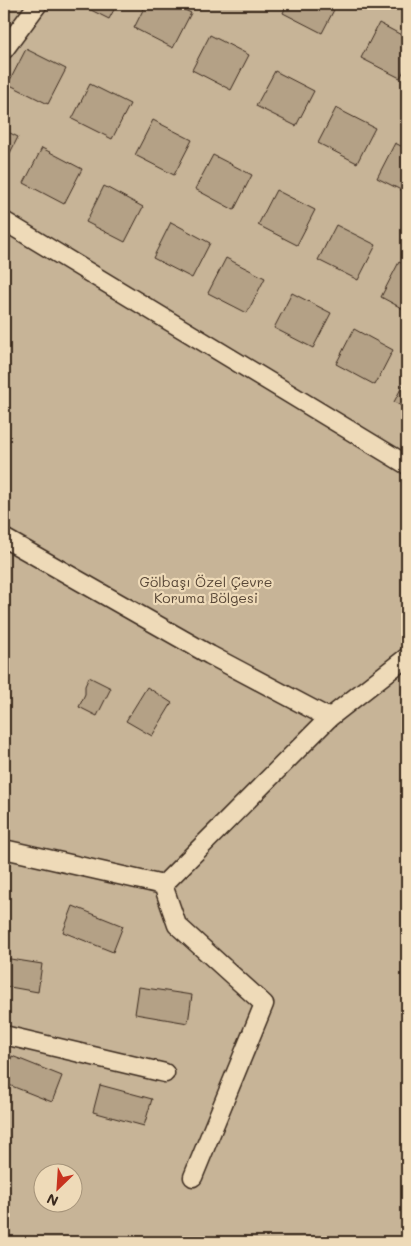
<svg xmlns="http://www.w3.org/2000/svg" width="411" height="1246" font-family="Mali,sans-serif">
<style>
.green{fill:#c7b497;stroke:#816f5a;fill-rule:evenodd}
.building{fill:#b4a186;stroke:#3b2a1e}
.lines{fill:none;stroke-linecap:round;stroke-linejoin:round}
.minor-casing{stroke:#3b2a1e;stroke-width:21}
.minor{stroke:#eedab8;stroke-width:18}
.labels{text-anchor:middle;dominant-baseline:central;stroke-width:4.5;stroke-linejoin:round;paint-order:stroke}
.park-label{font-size:14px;fill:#574636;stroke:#eedab8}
</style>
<rect width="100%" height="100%" fill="#e3d0af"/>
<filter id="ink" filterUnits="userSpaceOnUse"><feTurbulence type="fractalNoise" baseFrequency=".02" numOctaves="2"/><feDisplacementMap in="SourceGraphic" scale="10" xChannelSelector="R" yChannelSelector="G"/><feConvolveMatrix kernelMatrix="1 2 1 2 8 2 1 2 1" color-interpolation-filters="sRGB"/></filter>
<g filter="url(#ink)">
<path class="green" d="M4 4H407V1242H4ZM42 1174H72V1204H42Z"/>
<g class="building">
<polygon points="79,4 117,4 109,19"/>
<polygon points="146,4 173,4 191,13 173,48 134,28"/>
<polygon points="287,4 337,4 322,33 283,13"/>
<polygon points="379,23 407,38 407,65 400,78 361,58"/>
<polygon points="210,35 249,55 231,90 192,70"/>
<polygon points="26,49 66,69 48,104 8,84"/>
<polygon points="275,71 314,91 296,126 256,106"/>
<polygon points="90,84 130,104 112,139 72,119"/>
<polygon points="336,108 375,128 357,163 318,143"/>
<polygon points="153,120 192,140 174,175 135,155"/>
<polygon points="4,130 18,137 4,165"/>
<polygon points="395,143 407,149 407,193 377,178"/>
<polygon points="42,148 82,169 64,204 24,183"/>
<polygon points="213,155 252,175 234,210 195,189"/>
<polygon points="104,186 143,207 125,242 86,222"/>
<polygon points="276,190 315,210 297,245 258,225"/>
<polygon points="171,222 210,243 192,278 153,258"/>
<polygon points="336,225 376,245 358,280 318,260"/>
<polygon points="226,258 265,278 247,313 208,293"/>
<polygon points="399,262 407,266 407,311 381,297"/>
<polygon points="292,293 331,313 313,348 274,328"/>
<polygon points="354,329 393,350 375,385 336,364"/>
<polygon points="407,377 407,409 394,402"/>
<polygon points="89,677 111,688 97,716 79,707 85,694 85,686"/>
<polygon points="147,687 172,703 152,736 126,721"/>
<polygon points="73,906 123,926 113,952 63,932"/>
<polygon points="4,958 42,964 38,992 4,986"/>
<polygon points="139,987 192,995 188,1023 135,1014"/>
<polygon points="12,1056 62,1076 52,1102 4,1083"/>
<polygon points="100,1085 152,1099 144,1126 93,1112"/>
</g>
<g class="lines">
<g class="minor-casing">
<g id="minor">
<polyline points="4,50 38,4"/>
<polyline points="4,221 407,465"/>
<polyline points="4,538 210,655 329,718"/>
<polyline points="4,849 163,885 177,925 264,1004 193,1177"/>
<polyline points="163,885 329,718 407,657"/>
<polyline points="4,1035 165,1073"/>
</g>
</g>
<use href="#minor" class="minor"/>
</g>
</g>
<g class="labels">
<g class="park-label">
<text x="206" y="581">Gölbaşı Özel Çevre<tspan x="206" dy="16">Koruma Bölgesi</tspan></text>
</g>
</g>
<rect width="411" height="1246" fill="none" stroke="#eedab8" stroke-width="20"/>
<rect x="10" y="10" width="391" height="1226" fill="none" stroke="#3b2a1e" stroke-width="2" filter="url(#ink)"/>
<g transform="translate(58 1188) rotate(205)"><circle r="24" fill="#eedab8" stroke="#a6947a"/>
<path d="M0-4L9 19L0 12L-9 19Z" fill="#c8321e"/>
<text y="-8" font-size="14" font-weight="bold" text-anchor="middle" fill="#3b2a1e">N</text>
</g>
</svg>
